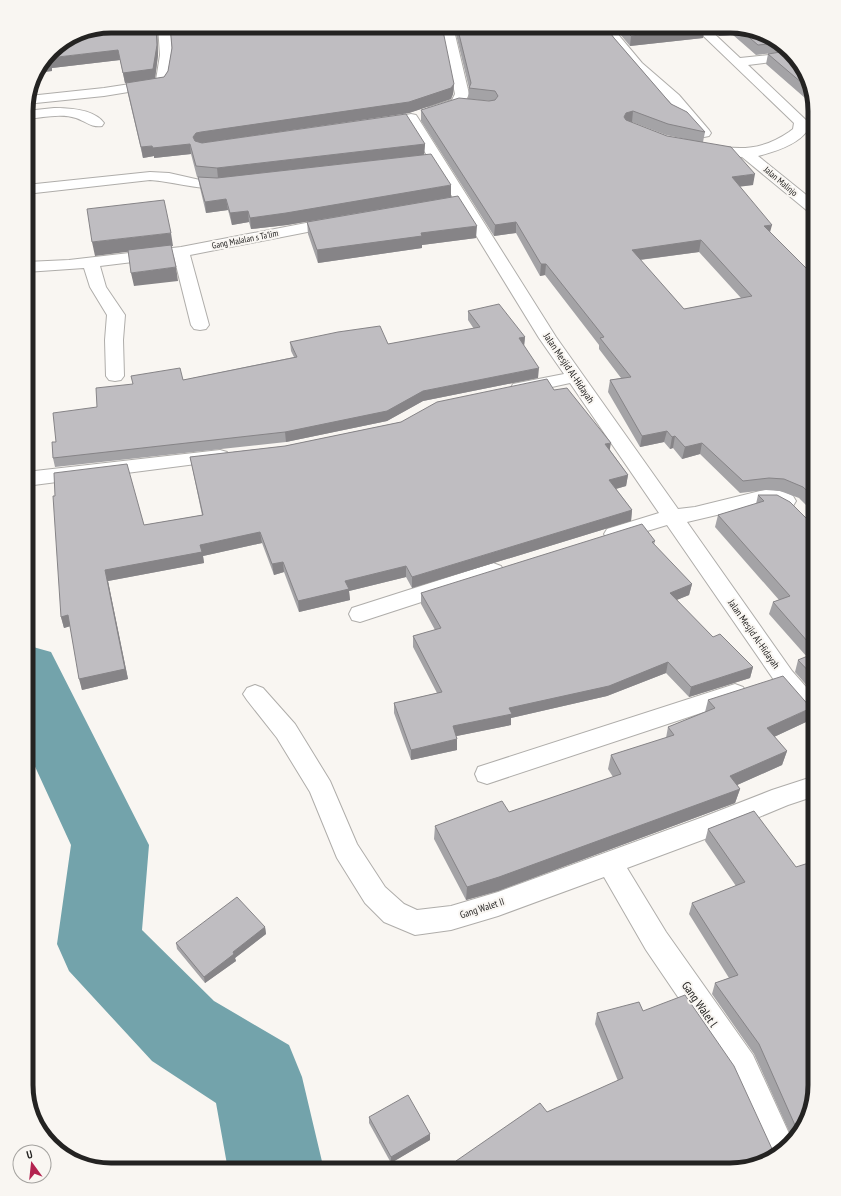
<svg xmlns="http://www.w3.org/2000/svg" width="841" height="1196" font-family="'PT Sans Narrow',sans-serif">
<style>
.lines{fill:none;stroke-linecap:round;stroke-linejoin:round}
.river{fill:#73a3ab;fill-rule:evenodd}
.minor-casing{stroke:#afadaa;stroke-width:2}
.minor{fill:#fff;fill-rule:evenodd}
.wall{fill:#a4a3a6;fill-rule:evenodd}
.shaded-wall{fill:#868487}
.building{fill:#bfbdc1;stroke:#868487;fill-rule:evenodd}
.labels{text-anchor:middle;dominant-baseline:central;stroke-width:4;stroke-linejoin:round;paint-order:stroke}
.far-street-label{font-size:9px;fill:#242322;stroke:#f9f6f2}
.street-label{font-size:10px;fill:#242322;stroke:#f9f6f2}
.near-street-label{font-size:12px;fill:#242322;stroke:#f9f6f2}
.rim{fill:none;stroke:#242322;stroke-width:5}
</style>
<rect width="100%" height="100%" fill="#f9f6f2"/>
<g class="lines">
<polygon class="river" points="26,645 51,652 149,845 142,930 214,1001 289,1045 302,1077 324,1170 228,1170 216,1103 152,1061 69,971 57,944 71,845 26,747"/>
<g class="minor-casing">
<g id="minor">
<path d="M158 26H170C171 42 176 74 165 86L104 96 26 104 29 96 104 88 156 80 160 55Z"/>
<polygon points="441,26 453,26 469,94 463,106 434,114 429,113 427,110 429,107 452,100 455,94"/>
<polygon points="598,26 611,26 642,63 679,95 709,130 711,133 709,136 704,137 699,136 669,101 632,69"/>
<path d="M693 26H706L740 58 788 53 794 59 748 65 808 122 807 131C797 145 774 152 758 156L815 202V215L810 213 742 157 707 153 702 152 700 149 702 146 707 145C740 150 761 151 789 132L793 129 794 123Z"/>
<path d="M54 108C69 108 94 109 104 123L102 126C92 128 85 121 76 118 60 113 42 118 26 119V111Z"/>
<polygon points="411,114 416,115 418,118 556,337 678,509 695,507 768,489 785,492 793,496 796,501 793,506 786,508 768,503 687,522 792,671 815,697 815,723 807,721 776,683 667,525 614,541 607,539 604,534 607,529 659,513 570,383 520,394 513,392 511,388 513,384 564,374 539,338 404,118 406,115"/>
<path d="M150 172 169 173 200 180 229 179 234 180 236 183 234 186C206 193 178 182 150 180L26 194V185Z"/>
<polygon points="337,217 343,219 345,222 343,225 190,255 209,325 206,329 200,330 194,329 191,325 174,257 100,266 106,287 125,315 123,340 124,376 121,380 115,381 109,380 106,376 105,340 107,315 90,287 84,268 26,272 26,262 69,260 181,247"/>
<polygon points="220,450 227,452 230,456 227,460 26,486 26,472"/>
<polygon points="493,563 501,566 504,571 501,576 360,622 352,620 349,614 352,608"/>
<polygon points="735,684 743,687 747,693 743,699 487,784 478,781 475,774 478,767"/>
<polygon points="255,685 263,688 295,724 330,781 357,844 385,887 404,904 417,910 451,906 498,892 703,817 772,790 815,776 815,796 788,805 721,833 627,868 666,932 753,1055 792,1140 773,1159 769,1160 731,1075 646,950 604,877 498,916 451,930 415,935 384,922 365,903 337,858 310,792 277,738 247,700 243,694 247,688"/>
</g>
</g>
<use href="#minor" class="minor"/>
</g>
<g class="wall">
<polygon points="157,26 158,55 155,79 125,83 120,60 52,68 52,71 35,73"/>
<path d="M454 26H605L614 38 671 104 705 132 703 142 753 185 740 186 770 232 815 277V514L799 498 780 491 766 490 740 493 700 454 682 459 673 448 670 449 664 442 640 447 608 392 610 380 621 378 599 349V345L545 275 540 276 516 233 494 236 421 121V110L490 101 468 99 469 88ZM630 122H632L666 135 694 141 667 136ZM699 252 741 298 684 309 640 260Z"/>
<polygon points="613,26 703,26 703,38 630,46"/>
<polygon points="708,26 736,26 773,37 804,68 813,105 766,64 768,54 774,53 756,55 733,35 719,36"/>
<polygon points="172,48 454,84 453,94 451,99 409,113 202,143 425,144 424,155 350,163 451,197 476,238 422,245 422,248 318,263 308,234 307,222 405,205 287,225 251,229 249,222 232,225 228,210 206,213 200,188 198,177 202,177 197,177 191,154 154,158 154,156 143,158 128,94 126,83 164,77 168,71"/>
<polygon points="468,311 525,337 524,346 538,378 423,401 387,421 286,442 55,467 53,458 56,442 183,380 294,357 291,351 290,342 388,344 474,329 468,320"/>
<polygon points="554,390 610,450 628,475 626,486 616,489 632,510 631,521 412,588 406,577 349,591 350,600 299,612 284,572 274,575 262,543 203,556 204,563 108,581 128,679 82,690 70,626 64,628 61,617 144,525 202,515 190,457 285,446"/>
<polygon points="758,495 815,524 815,695 795,672 798,660 807,657 769,614 773,602 779,600 715,527 718,515 756,504"/>
<polygon points="655,541 654,545 692,584 689,595 676,600 713,637 753,667 750,678 689,697 666,673 607,696 511,718 511,725 456,736 457,750 411,760 394,713 394,703 437,693 413,647 413,636 435,630 421,604 421,593"/>
<polygon points="708,700 806,722 774,737 787,751 782,765 737,785 740,789 735,803 498,891 466,900 434,839 435,826 509,812 613,777 608,769 611,755 666,738 668,727 705,712"/>
<polygon points="754,811 804,1128 773,1159 731,1170 455,1170 456,1161 547,1112 618,1081 595,1024 597,1013 643,1011 773,1151 779,1151 792,1138 754,1054 712,994 715,983 729,978 689,914 692,903 736,886 705,841 708,829"/>
<polygon points="265,927 266,934 235,958 236,961 205,983 177,949 176,943"/>
<polygon points="369,1117 430,1134 430,1140 391,1163 369,1123"/>
</g>
<g class="shaded-wall">
<polygon points="156,26 157,26 158,55 155,79 125,83 123,73"/>
<polygon points="721,26 735,26 733,35 719,36"/>
<polygon points="705,28 703,38 630,46 631,36"/>
<polygon points="118,50 120,60 52,68 52,71 35,73 44,62 49,58"/>
<polygon points="454,84 453,94 451,99 409,113 203,143 195,147 193,137 196,133"/>
<polygon points="633,111 632,122 625,123 624,117 626,113"/>
<polygon points="190,144 191,154 154,158 154,156 143,158 141,147"/>
<polygon points="425,144 424,155 218,178 217,168"/>
<polygon points="755,174 753,185 730,188 732,177"/>
<polygon points="451,185 451,197 287,225 251,229 250,218"/>
<polygon points="226,199 228,210 206,213 205,202"/>
<polygon points="248,211 249,222 232,225 230,213"/>
<polygon points="516,222 516,233 494,236 495,225"/>
<polygon points="772,225 769,236 764,226"/>
<polygon points="477,226 476,238 422,245 422,248 318,263 317,250 421,233"/>
<polygon points="171,233 173,246 95,256 92,242"/>
<polygon points="701,240 699,252 630,261 632,250"/>
<polygon points="541,264 546,264 545,275 540,276"/>
<polygon points="176,267 178,281 134,286 131,273"/>
<polygon points="525,337 524,346 518,347 519,338"/>
<polygon points="539,368 538,378 423,401 387,421 286,442 285,432 423,391"/>
<polygon points="667,431 664,442 640,447 642,436"/>
<polygon points="675,436 673,448 670,449 672,437"/>
<polygon points="611,443 609,454 605,444"/>
<polygon points="702,443 700,454 682,459 685,447"/>
<polygon points="628,475 626,486 608,491 609,480"/>
<polygon points="632,510 631,521 412,588 412,577"/>
<polygon points="260,532 262,543 203,556 204,563 108,581 128,679 82,690 79,679 105,570 200,545"/>
<polygon points="283,562 284,572 274,575 272,564"/>
<polygon points="406,566 406,577 349,591 350,600 299,612 298,601 345,581"/>
<polygon points="692,584 689,595 667,604 670,593"/>
<polygon points="68,615 71,626 64,628 61,617"/>
<polygon points="668,662 666,673 607,696 511,718 511,725 452,737 453,726 509,708"/>
<polygon points="753,667 750,678 689,697 691,687"/>
<polygon points="811,708 806,722 763,742 767,728"/>
<polygon points="457,739 457,750 411,760 411,750"/>
<polygon points="787,751 782,765 726,790 730,776"/>
<polygon points="740,789 735,803 498,891 466,900 467,887"/>
<polygon points="265,927 266,934 235,958 236,961 205,983 204,977 233,952"/>
<polygon points="430,1134 430,1140 391,1163 391,1157"/>
<polygon points="733,1167 732,1170 726,1170"/>
</g>
<g class="building">
<polygon points="110,26 156,26 157,45 153,69 123,73 118,50 49,58 50,61 44,62 55,47 78,32"/>
<polygon points="170,26 442,26 454,84 451,88 409,102 201,132 196,133 193,137 195,141 202,143 406,114 425,144 217,168 196,166 190,144 153,148 152,146 141,147 126,83 164,77 168,71 172,48"/>
<path d="M457 26H605L614 38 671 104 687 112 705 132 668 124 633 111 626 113 624 117 626 120 667 136 731 147 755 174 732 177 772 225 764 226 815 277V498L803 487 784 479 769 478 743 481 702 443 685 447 675 436 672 437 667 431 642 436 610 380 631 377 600 338 604 337 546 264H541L516 222 495 225 421 110 459 98 489 101 495 100 498 96 495 91 469 88 471 83ZM701 240 752 296 684 309 632 250Z"/>
<polygon points="622,26 703,26 705,28 631,36"/>
<polygon points="737,27 773,37 779,43 758,45"/>
<polygon points="787,51 804,68 809,89 768,54"/>
<polygon points="431,154 451,185 286,213 250,218 248,211 230,213 226,199 205,202 198,177 217,178"/>
<polygon points="458,196 477,226 421,233 422,236 317,250 307,222"/>
<polygon points="164,200 171,233 92,242 87,209"/>
<polygon points="171,245 176,267 131,273 128,250"/>
<polygon points="499,304 525,337 519,338 539,368 423,391 387,411 285,432 53,458 52,442 56,442 53,413 97,407 96,388 133,384 131,376 180,368 183,380 297,357 290,342 338,332 380,326 388,344 480,327 468,311"/>
<polygon points="547,379 554,390 567,388 611,443 605,444 628,475 609,480 632,510 412,577 406,566 345,581 349,589 298,601 283,562 272,564 260,532 200,545 202,552 105,570 125,669 79,679 68,615 61,617 53,496 55,496 54,473 127,464 144,525 203,515 190,457 285,446 401,422 437,402"/>
<polygon points="758,495 777,495 790,502 809,521 815,524 815,650 773,602 790,596 718,515 764,501"/>
<polygon points="642,524 655,541 652,542 692,584 670,593 713,637 720,634 753,667 691,687 668,662 609,686 509,708 512,714 453,726 457,739 411,750 394,703 442,692 413,636 441,628 421,593"/>
<polygon points="815,653 815,678 798,660"/>
<polygon points="783,676 811,708 767,728 787,751 730,776 740,789 499,877 467,887 435,826 502,801 509,812 621,774 611,755 674,735 668,727 715,708 708,700"/>
<polygon points="754,811 796,867 815,861 815,1086 804,1128 773,1159 734,1169 733,1167 726,1170 461,1170 456,1161 540,1103 547,1112 623,1078 597,1013 639,1002 643,1011 685,995 734,1066 773,1151 779,1151 798,1132 759,1044 715,983 738,975 692,903 745,882 708,829"/>
<polygon points="237,897 265,927 233,952 234,954 204,977 176,943"/>
<polygon points="408,1095 430,1134 391,1157 369,1117"/>
</g>
<g class="labels">
<g class="far-street-label">
<text transform="translate(781 181) rotate(40)">Jalan Malinjo</text>
<text transform="translate(245 239) rotate(-11)">Gang MaJalan s Ta'lim</text>
</g>
<g class="street-label">
<text transform="translate(569 368) rotate(56)">Jalan Mesjid Al-Hidayah</text>
<text transform="translate(754 634) rotate(55)">Jalan Mesjid Al-Hidayah</text>
<text transform="translate(482 908) rotate(-18)">Gang Walet II</text>
</g>
<g class="near-street-label">
<text transform="translate(700 1004) rotate(55)">Gang Walet l</text>
</g>
</g>
<path d="M0 0H841V1196H0ZM111 33H730A78 78 0 0 1 808 111V1085A78 78 0 0 1 730 1163H111A78 78 0 0 1 33 1085V111A78 78 0 0 1 111 33Z" fill="#f9f6f2" fill-rule="evenodd"/>
<path class="rim" d="M111 33H730A78 78 0 0 1 808 111V1085A78 78 0 0 1 730 1163H111A78 78 0 0 1 33 1085V111A78 78 0 0 1 111 33Z"/>
<g transform="translate(32 1164) rotate(345)"><circle r="19" fill="#f9f6f2" stroke="#a4a29f"/>
<path d="M0-3L7 15L0 10L-7 15Z" fill="#b3224f"/>
<text y="-6" font-size="11" font-weight="bold" text-anchor="middle" fill="#242322">U</text>
</g>
</svg>
